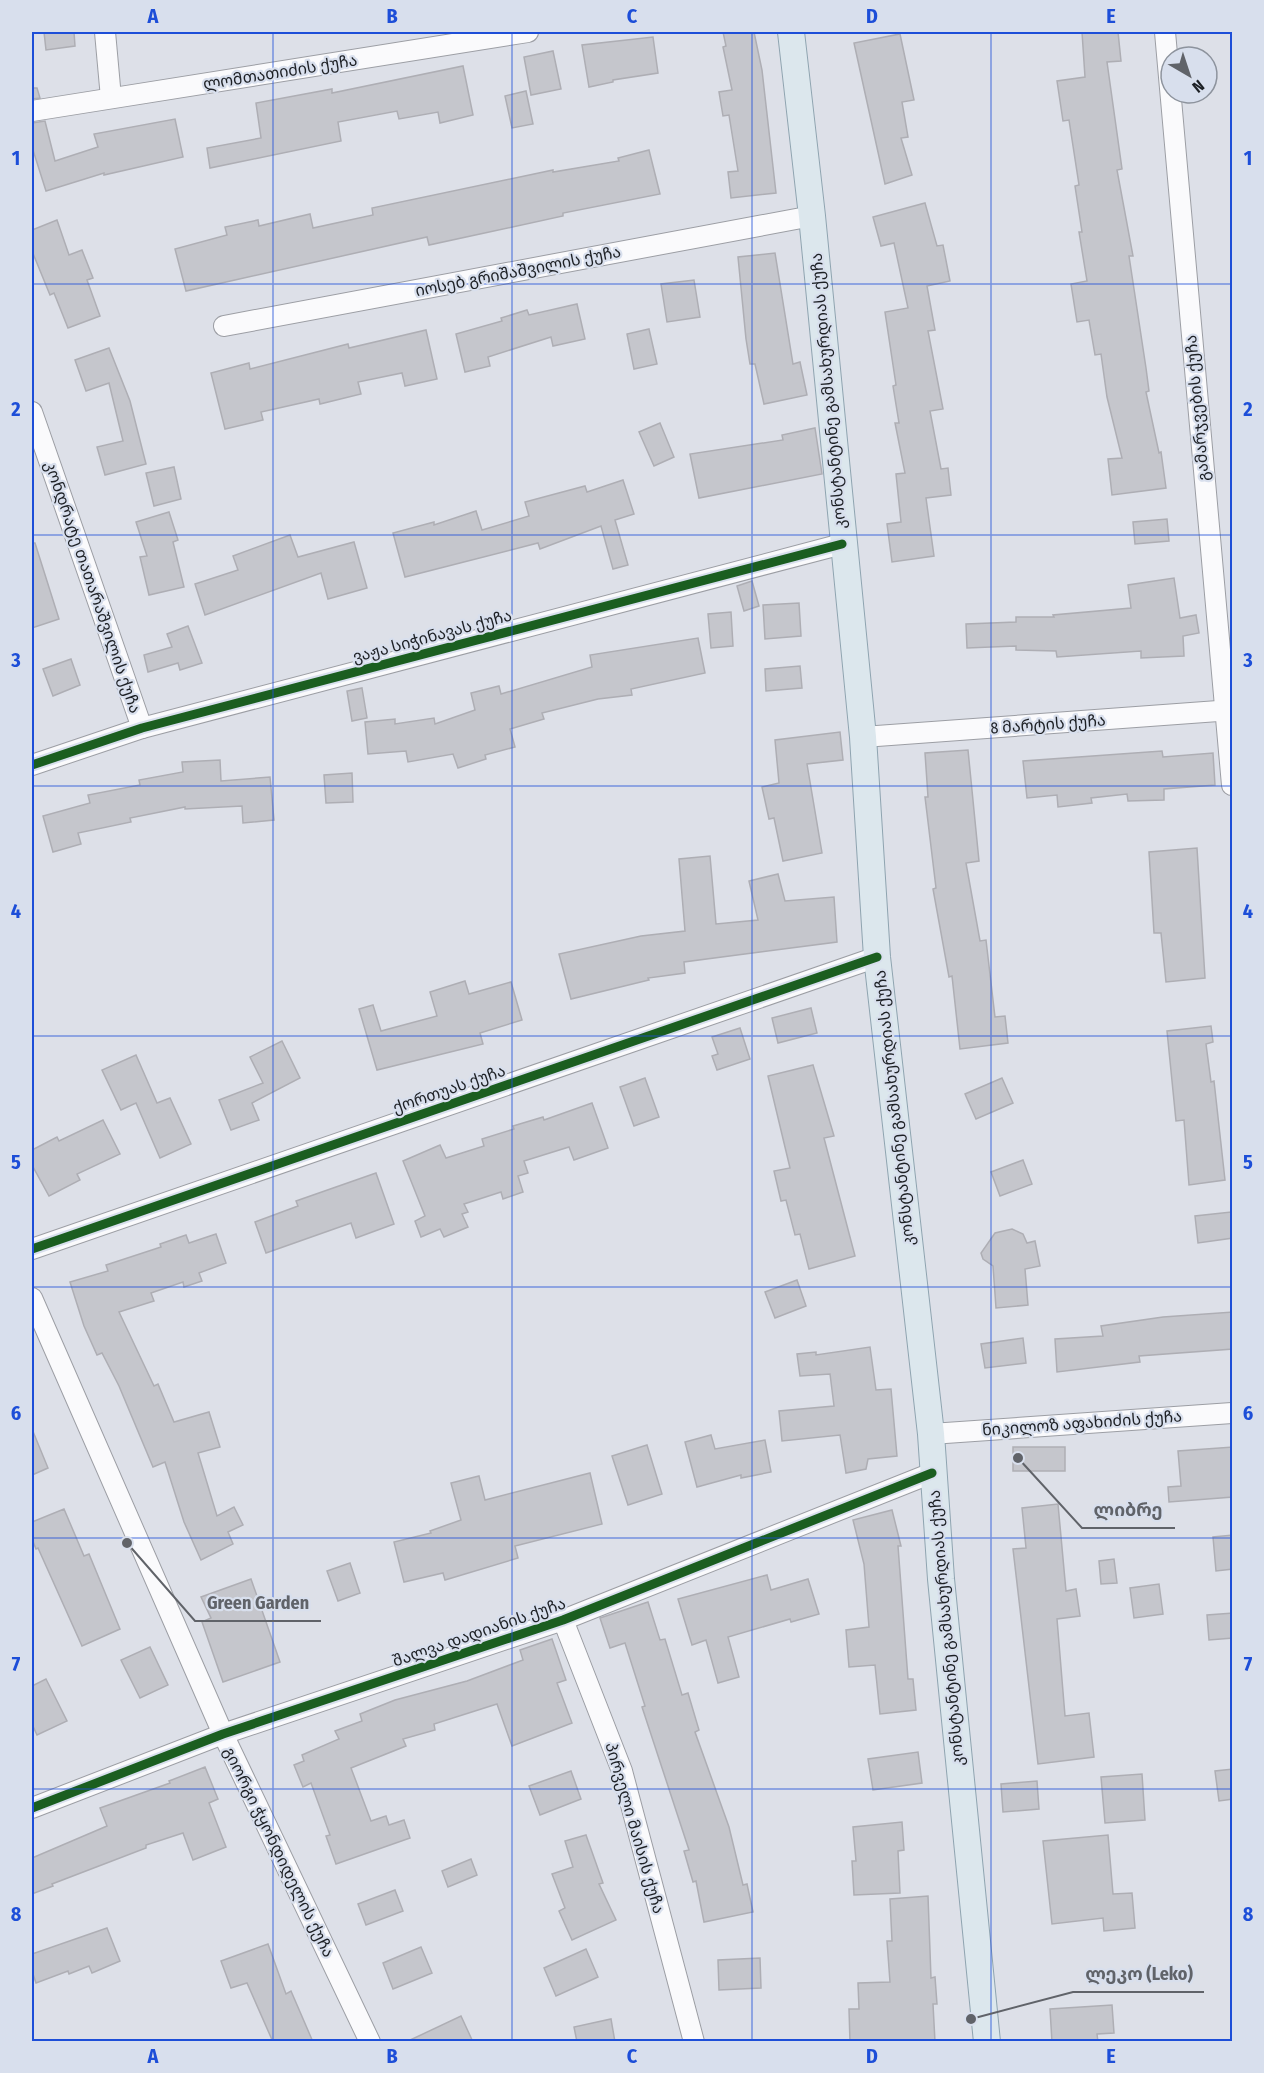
<svg xmlns="http://www.w3.org/2000/svg" width="1264" height="2073" font-family="'Fira Sans Condensed','Noto Sans Georgian',sans-serif">
<style>
.building{fill:#c5c6cc;stroke:#aeaeb4;stroke-width:1.5}
.lines{fill:none;stroke-linecap:round;stroke-linejoin:round}
.minor-casing{stroke:#9c9ea4;stroke-width:22}
.major-casing{stroke:#8fa4b0;stroke-width:28}
.minor{stroke:#fafafc;stroke-width:20}
.major{stroke:#dce7ed;stroke-width:26}
.cycleway-casing{stroke:#d8dfed;stroke-width:13}
.cycleway{stroke:#1b5e20;stroke-width:9}
.grid{fill:none;stroke:#1d4ed8;stroke-width:1.5;stroke-opacity:0.55}
.labels{text-anchor:middle;dominant-baseline:central;stroke-width:4.5;stroke-linejoin:round;paint-order:stroke}
.street-label{font-size:16px;fill:#1d2025;stroke:#d8dfed}
.leader{fill:none;stroke:#606369;stroke-width:2}
.callout-dot{fill:#606369;stroke:#d8dfed;stroke-width:2}
.callout-label{font-size:18px;text-anchor:middle;font-weight:bold;fill:#606369;stroke:#d8dfed;stroke-width:4.5;stroke-linejoin:round;paint-order:stroke}
.neatline{fill:none;stroke:#1d4ed8;stroke-width:2}
.grid-label{font-size:20px;text-anchor:middle;font-weight:bold;fill:#1d4ed8}
</style>
<rect width="100%" height="100%" fill="#dde0e8"/>
<g class="building">
<polygon points="44,32 74,32 75,46 46,50"/>
<polygon points="723,32 754,32 762,70 776,193 731,198 728,172 738,171 729,115 723,116 719,92 732,90 723,47 726,46"/>
<polygon points="1082,32 1118,32 1121,61 1107,62 1122,169 1117,170 1133,256 1129,256 1146,368 1149,391 1146,392 1159,453 1161,452 1166,488 1112,495 1108,459 1122,458 1107,397 1101,354 1095,355 1089,320 1077,322 1071,284 1087,281 1079,232 1082,232 1075,186 1079,185 1069,120 1063,121 1057,81 1085,77"/>
<polygon points="900,34 914,100 902,102 908,137 901,138 912,175 885,184 854,43"/>
<polygon points="653,37 658,73 613,80 613,82 589,87 582,45"/>
<polygon points="553,51 561,89 531,95 524,57"/>
<polygon points="463,66 473,115 440,123 438,112 399,119 397,111 338,122 341,141 210,168 207,148 261,138 256,103 332,89 332,93"/>
<polygon points="32,88 37,88 40,98 32,99"/>
<polygon points="526,91 533,124 512,128 505,96"/>
<polygon points="175,119 183,157 104,175 104,173 46,191 32,147 32,123 45,121 55,161 98,147 94,134"/>
<polygon points="649,150 660,194 563,213 563,216 429,245 427,237 186,291 175,249 227,235 225,227 258,220 259,226 310,214 313,228 373,215 372,208 553,170 553,172 619,161 618,158"/>
<polygon points="925,203 937,246 943,245 950,281 927,286 935,330 928,331 943,409 930,411 941,469 948,468 951,495 926,498 934,556 892,562 887,524 901,522 896,474 905,473 895,423 899,423 893,386 896,385 885,312 908,308 894,243 881,246 873,217"/>
<polygon points="57,220 69,255 82,250 93,278 87,280 100,316 68,328 54,293 50,295 32,251 32,230"/>
<polygon points="775,253 793,364 800,362 807,395 764,404 755,364 750,364 746,339 738,257"/>
<polygon points="694,280 700,317 667,322 661,284"/>
<polygon points="577,304 585,339 553,346 551,337 488,357 490,366 465,372 456,334 502,321 501,318 527,310 529,315"/>
<polygon points="649,329 657,364 634,369 627,334"/>
<polygon points="426,330 437,379 405,386 402,373 358,382 361,394 320,404 319,399 261,412 263,420 225,429 211,373 249,363 250,369 348,344 349,348"/>
<polygon points="109,348 130,401 146,464 105,475 97,447 123,441 109,383 86,391 75,360"/>
<polygon points="660,423 674,457 654,466 639,432"/>
<polygon points="815,428 822,474 699,498 690,454 783,440 782,435"/>
<polygon points="174,467 181,499 154,506 146,473"/>
<polygon points="623,480 634,514 615,520 628,565 613,569 601,526 540,549 538,543 405,577 393,533 434,522 434,525 476,511 482,530 529,516 525,502 585,486 587,492"/>
<polygon points="169,512 178,540 173,542 184,587 149,595 140,557 147,556 136,522"/>
<polygon points="1167,519 1169,541 1135,544 1133,522"/>
<polygon points="290,535 298,557 354,542 367,588 328,599 321,573 205,615 195,584 238,570 233,556"/>
<polygon points="32,543 35,543 59,619 32,628"/>
<polygon points="1174,578 1180,618 1196,615 1199,633 1183,636 1184,656 1141,658 1141,651 1057,657 1056,651 1016,650 1016,646 967,648 966,624 1016,622 1016,617 1054,617 1053,615 1131,608 1128,585"/>
<polygon points="752,581 759,606 744,611 737,586"/>
<polygon points="799,603 801,636 765,639 763,605"/>
<polygon points="731,612 733,646 711,648 708,614"/>
<polygon points="188,626 202,663 180,670 178,663 148,672 144,655 172,647 167,634"/>
<polygon points="698,638 705,673 631,689 632,695 598,699 542,713 544,719 510,729 515,747 485,755 486,759 458,768 453,754 408,762 406,751 368,754 365,722 395,719 395,724 434,718 435,724 475,710 471,693 499,686 501,694 592,667 590,655"/>
<polygon points="71,659 80,685 53,696 43,669"/>
<polygon points="800,666 802,688 766,691 765,669"/>
<polygon points="362,688 367,718 352,721 347,691"/>
<polygon points="840,732 843,760 807,764 822,853 783,861 774,818 769,819 762,787 779,783 775,740"/>
<polygon points="968,750 979,861 966,863 980,941 986,940 995,1017 1005,1016 1008,1043 960,1049 952,976 949,977 933,889 936,888 925,797 928,797 925,753"/>
<polygon points="1162,751 1163,757 1213,753 1215,785 1164,789 1164,800 1128,801 1127,794 1091,798 1092,803 1058,807 1057,795 1027,798 1023,761"/>
<polygon points="220,760 221,781 270,777 274,820 243,823 242,806 185,809 185,807 130,818 131,822 78,833 81,844 53,852 43,816 90,803 88,795 140,785 139,780 183,772 182,762"/>
<polygon points="352,773 353,802 326,803 324,775"/>
<polygon points="1197,848 1205,978 1166,982 1161,933 1154,933 1149,852"/>
<polygon points="710,856 716,924 758,920 749,881 778,874 785,901 834,897 837,942 684,962 685,973 648,978 649,980 571,999 559,954 641,936 685,931 679,859"/>
<polygon points="465,981 469,994 511,982 522,1020 480,1033 483,1044 377,1070 359,1009 373,1005 381,1031 437,1016 430,992"/>
<polygon points="811,1008 817,1033 778,1043 772,1018"/>
<polygon points="1211,1026 1213,1042 1206,1044 1211,1082 1214,1081 1225,1180 1189,1185 1184,1120 1176,1121 1167,1031"/>
<polygon points="740,1028 750,1059 717,1070 712,1056 718,1054 712,1037"/>
<polygon points="282,1041 300,1078 252,1103 259,1120 231,1130 219,1100 263,1083 250,1057"/>
<polygon points="136,1055 157,1103 170,1098 191,1144 160,1158 136,1103 121,1110 102,1070"/>
<polygon points="813,1065 834,1136 824,1138 855,1256 809,1269 800,1234 795,1235 786,1200 781,1201 774,1171 790,1168 768,1076"/>
<polygon points="645,1078 659,1117 634,1126 620,1087"/>
<polygon points="1002,1078 1013,1103 976,1119 965,1094"/>
<polygon points="592,1103 608,1148 574,1160 569,1147 524,1161 528,1173 518,1176 523,1192 503,1199 501,1192 464,1204 468,1212 462,1214 468,1227 444,1237 440,1229 421,1237 415,1221 425,1216 403,1161 440,1145 446,1158 484,1146 482,1139 514,1129 513,1126 543,1117 544,1120"/>
<polygon points="103,1120 120,1154 77,1174 80,1180 49,1196 32,1165 32,1150 57,1137 59,1141"/>
<polygon points="1023,1160 1032,1184 1000,1196 991,1172"/>
<polygon points="376,1173 394,1224 356,1238 351,1223 266,1253 255,1222 298,1206 296,1201"/>
<polygon points="1231,1212 1233,1238 1198,1243 1195,1216"/>
<polygon points="1012,1229 1023,1234 1027,1243 1035,1241 1040,1266 1025,1269 1028,1305 996,1308 993,1266 983,1259 981,1253 995,1233"/>
<polygon points="216,1234 226,1263 199,1273 202,1281 184,1287 183,1282 151,1293 154,1301 119,1312 154,1386 158,1384 174,1422 209,1412 220,1447 198,1453 217,1516 234,1507 243,1525 228,1532 233,1544 201,1560 184,1522 165,1462 153,1467 119,1386 102,1353 97,1355 84,1326 70,1282 108,1271 106,1265 161,1247 160,1244 186,1235 189,1243"/>
<polygon points="797,1280 806,1306 775,1318 765,1292"/>
<polygon points="1233,1312 1233,1349 1139,1356 1140,1362 1057,1372 1055,1339 1103,1336 1101,1326 1163,1317"/>
<polygon points="1023,1338 1026,1363 985,1368 981,1344"/>
<polygon points="870,1347 876,1390 891,1389 897,1456 868,1459 866,1469 846,1473 840,1435 782,1441 779,1411 834,1406 830,1374 800,1376 797,1354 816,1352 816,1355"/>
<polygon points="32,1429 48,1468 32,1475"/>
<polygon points="711,1435 715,1449 765,1440 771,1472 741,1478 741,1475 697,1487 685,1442"/>
<polygon points="647,1445 662,1494 628,1505 612,1456"/>
<rect x="1013" y="1447" width="52" height="24"/>
<polygon points="1233,1447 1233,1497 1169,1502 1168,1487 1181,1486 1178,1451"/>
<polygon points="590,1473 602,1524 515,1546 518,1558 445,1580 443,1573 404,1582 394,1542 431,1533 430,1531 461,1520 451,1483 479,1476 485,1500"/>
<polygon points="1058,1504 1066,1591 1076,1589 1080,1616 1057,1619 1065,1716 1089,1713 1094,1757 1038,1764 1013,1549 1026,1548 1022,1508"/>
<polygon points="64,1509 84,1556 89,1554 120,1629 82,1646 38,1548 36,1549 32,1539 32,1522"/>
<polygon points="892,1510 901,1546 898,1546 908,1679 913,1679 916,1710 880,1714 875,1665 849,1667 846,1630 869,1627 864,1564 853,1520"/>
<polygon points="1233,1535 1233,1569 1216,1571 1213,1537"/>
<polygon points="1114,1559 1117,1583 1101,1584 1099,1561"/>
<polygon points="350,1563 360,1593 338,1601 327,1571"/>
<polygon points="767,1575 771,1590 808,1579 819,1614 791,1622 790,1619 728,1637 739,1677 718,1683 706,1640 692,1645 678,1599"/>
<polygon points="251,1579 280,1662 223,1682 202,1622 211,1618 201,1597"/>
<polygon points="1159,1584 1163,1614 1134,1618 1130,1588"/>
<polygon points="648,1602 660,1640 665,1639 682,1695 688,1693 699,1730 695,1732 729,1827 743,1885 747,1884 753,1912 704,1922 696,1881 693,1882 684,1851 689,1850 642,1707 645,1706 625,1643 610,1648 600,1618"/>
<polygon points="1233,1613 1233,1638 1209,1640 1207,1615"/>
<polygon points="552,1639 566,1680 557,1683 572,1723 512,1746 497,1704 434,1724 435,1730 403,1739 406,1746 351,1768 371,1821 386,1816 389,1825 404,1820 410,1838 336,1864 326,1836 330,1835 311,1783 303,1787 294,1765 304,1761 302,1755 339,1739 335,1731 362,1721 360,1714 395,1700 467,1681 523,1660 520,1650"/>
<polygon points="150,1647 168,1685 140,1698 121,1660"/>
<polygon points="46,1679 67,1721 37,1735 32,1724 32,1686"/>
<polygon points="918,1752 922,1783 873,1790 868,1759"/>
<polygon points="205,1767 218,1799 209,1803 226,1847 193,1860 183,1833 146,1845 146,1848 52,1884 53,1886 32,1894 32,1858 107,1826 100,1808 170,1783 169,1781"/>
<polygon points="1233,1769 1233,1799 1219,1801 1215,1771"/>
<polygon points="571,1771 581,1799 540,1815 529,1786"/>
<polygon points="1142,1774 1145,1820 1105,1823 1101,1777"/>
<polygon points="1037,1781 1039,1809 1003,1812 1001,1784"/>
<polygon points="902,1822 904,1850 898,1851 900,1893 854,1895 852,1861 856,1861 853,1827"/>
<polygon points="586,1835 603,1883 599,1884 616,1920 572,1940 559,1911 565,1908 552,1874 573,1867 565,1841"/>
<polygon points="1108,1835 1113,1894 1132,1893 1135,1928 1104,1931 1103,1918 1052,1924 1043,1841"/>
<polygon points="471,1859 477,1875 448,1887 442,1871"/>
<polygon points="395,1890 403,1911 366,1925 358,1904"/>
<polygon points="928,1896 931,1978 935,1977 937,2004 933,2004 935,2042 850,2042 849,2009 859,2009 858,1983 890,1982 887,1941 892,1941 890,1899"/>
<polygon points="107,1928 120,1961 92,1973 89,1966 69,1974 68,1971 36,1983 32,1971 32,1954"/>
<polygon points="268,1944 286,1994 291,1991 313,2042 273,2042 247,1983 231,1988 221,1961"/>
<polygon points="421,1947 432,1973 393,1989 383,1963"/>
<polygon points="586,1949 598,1977 556,1996 544,1968"/>
<polygon points="760,1958 761,1988 719,1990 718,1960"/>
<polygon points="1112,2005 1114,2033 1097,2034 1098,2042 1052,2042 1050,2009"/>
<polygon points="461,2016 473,2042 406,2042"/>
<polygon points="611,2019 615,2042 577,2042 574,2027"/>
</g>
<g class="lines">
<g class="minor-casing">
<g id="minor">
<polyline points="105,32 111,98"/>
<polyline points="1165,32 1232,785"/>
<polyline points="32,111 528,32"/>
<polyline points="224,326 812,216"/>
<polyline points="32,412 142,728"/>
<polyline points="863,737 1232,710"/>
<polyline points="32,765 142,728 842,544"/>
<polyline points="32,1249 877,957"/>
<polyline points="32,1298 223,1734 370,2042"/>
<polyline points="931,1434 1232,1413"/>
<polyline points="563,1620 622,1771 694,2042"/>
<polyline points="32,1808 223,1734 563,1620 932,1473"/>
</g>
</g>
<g class="major-casing">
<polyline id="major" points="791,32 812,216 863,737 877,957 931,1434 941,1579 987,2042"/>
</g>
<use href="#minor" class="minor"/>
<use href="#major" class="major"/>
<g class="cycleway-casing">
<g id="cycleway">
<polyline points="32,765 142,728 842,544"/>
<polyline points="32,1249 877,957"/>
<polyline points="32,1808 223,1734 563,1620 932,1473"/>
</g>
</g>
<use href="#cycleway" class="cycleway"/>
</g>
<path class="grid" d="M273 32V2042M512 32V2042M752 32V2042M991 32V2042M32 284H1232M32 535H1232M32 786H1232M32 1036H1232M32 1287H1232M32 1538H1232M32 1789H1232"/>
<g class="labels">
<g class="street-label">
<text transform="translate(280 72) rotate(-9)">ლომთათიძის ქუჩა</text>
<text transform="translate(518 271) rotate(-11)">იოსებ გრიშაშვილის ქუჩა</text>
<text transform="translate(828 391) rotate(-95)">კონსტანტინე გამსახურდიას ქუჩა</text>
<text transform="translate(1197 408) rotate(-95)">გამარჯვების ქუჩა</text>
<text transform="translate(93 587) rotate(71)">კონდრატე თათარაშვილის ქუჩა</text>
<text transform="translate(432 636) rotate(-15)">ვაჟა სიჭინავას ქუჩა</text>
<text transform="translate(1048 724) rotate(-4)">8 მარტის ქუჩა</text>
<text transform="translate(449 1089) rotate(-19)">ქორთუას ქუჩა</text>
<text transform="translate(894 1108) rotate(-96)">კონსტანტინე გამსახურდიას ქუჩა</text>
<text transform="translate(1082 1423) rotate(-4)">ნიკილოზ აფახიძის ქუჩა</text>
<text transform="translate(946 1628) rotate(-95)">კონსტანტინე გამსახურდიას ქუჩა</text>
<text transform="translate(479 1632) rotate(-19)">შალვა დადიანის ქუჩა</text>
<text transform="translate(635 1828) rotate(74)">პირველი მაისის ქუჩა</text>
<text transform="translate(279 1852) rotate(64)">გიორგი ჭყონდიდელის ქუჩა</text>
</g>
</g>
<path class="leader" d="M1018 1458L1082 1528H1175M127 1543L195 1621H321M971 2019L1073 1992H1204"/>
<g class="callout-dot">
<circle cx="1018" cy="1458" r="6"/>
<circle cx="127" cy="1543" r="6"/>
<circle cx="971" cy="2019" r="6"/>
</g>
<g class="callout-label">
<text x="1128" y="1516">ლიბრე</text>
<text x="258" y="1609">Green Garden</text>
<text x="1139" y="1980">ლეკო (Leko)</text>
</g>
<rect width="1264" height="2073" fill="none" stroke="#d8dfed" stroke-width="66"/>
<g transform="translate(1189 75) rotate(141)"><circle r="28" fill="#d8dfed" stroke="#8d939d" stroke-width="1.5"/>
<path d="M0-4.5L10 22L0 15L-10 22Z" fill="#606369"/>
<text y="-9" font-size="16" font-weight="bold" text-anchor="middle" fill="#1d2025">N</text>
</g>
<rect x="33" y="33" width="1198" height="2007" class="neatline"/>
<g class="grid-label">
<text x="153" y="23">A</text>
<text x="392" y="23">B</text>
<text x="632" y="23">C</text>
<text x="872" y="23">D</text>
<text x="1111" y="23">E</text>
<text x="16" y="165">1</text>
<text x="1248" y="165">1</text>
<text x="16" y="416">2</text>
<text x="1248" y="416">2</text>
<text x="16" y="667">3</text>
<text x="1248" y="667">3</text>
<text x="16" y="918">4</text>
<text x="1248" y="918">4</text>
<text x="16" y="1169">5</text>
<text x="1248" y="1169">5</text>
<text x="16" y="1420">6</text>
<text x="1248" y="1420">6</text>
<text x="16" y="1671">7</text>
<text x="1248" y="1671">7</text>
<text x="16" y="1921">8</text>
<text x="1248" y="1921">8</text>
<text x="153" y="2063">A</text>
<text x="392" y="2063">B</text>
<text x="632" y="2063">C</text>
<text x="872" y="2063">D</text>
<text x="1111" y="2063">E</text>
</g>
</svg>
